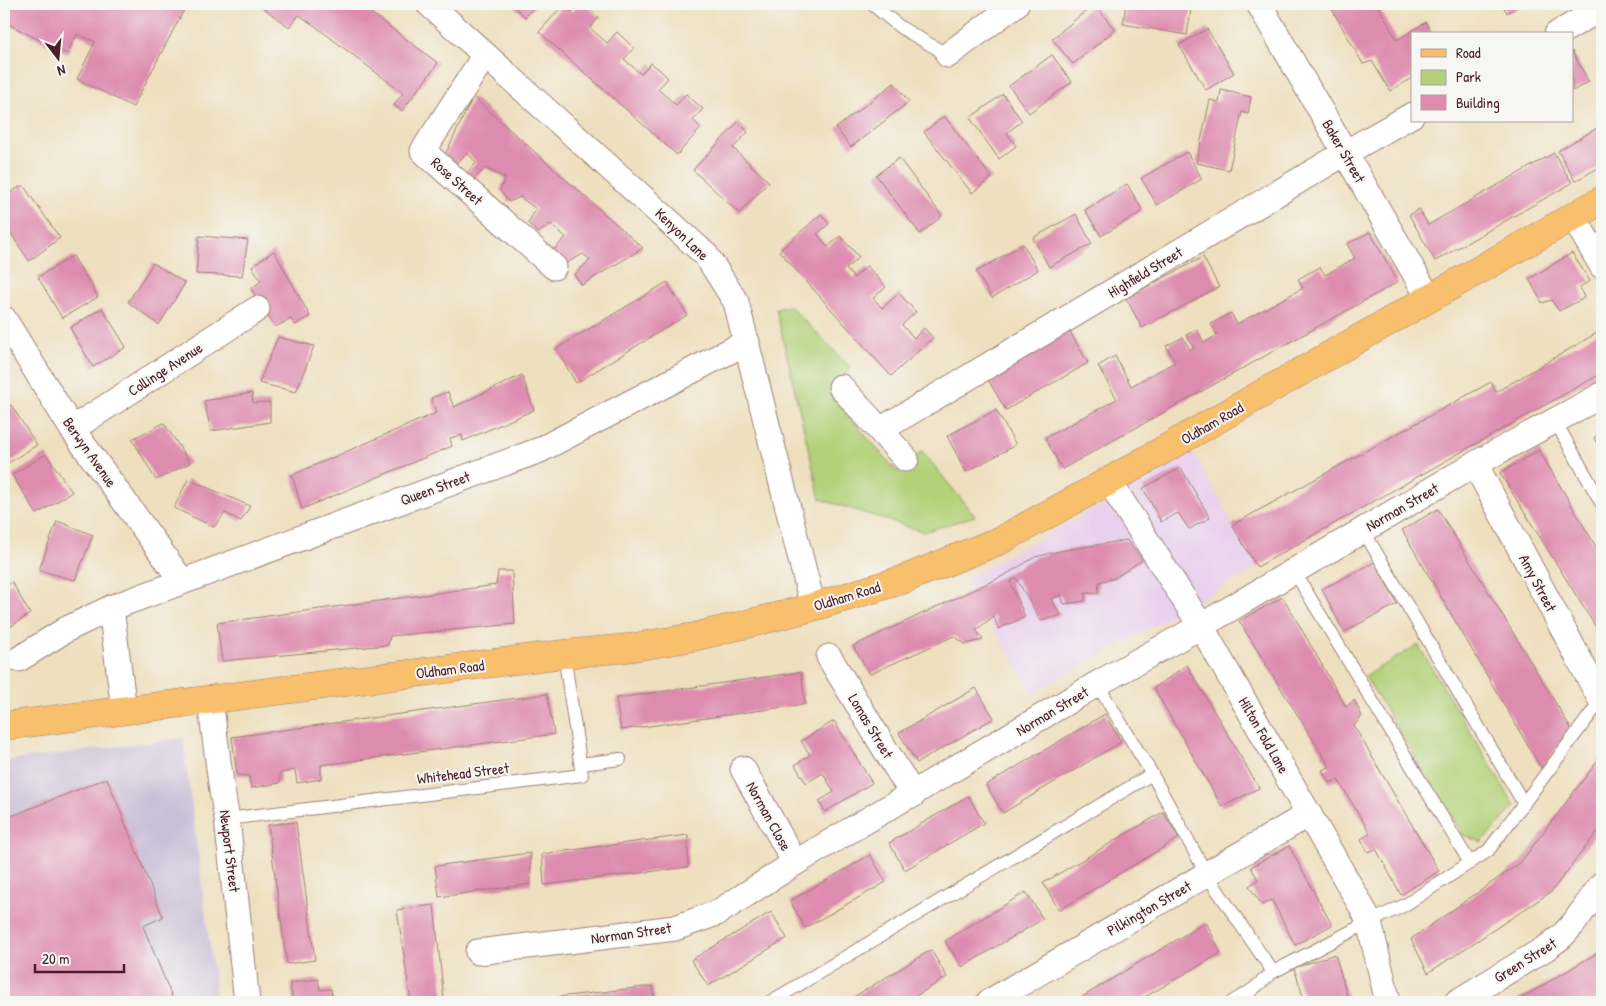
<svg xmlns="http://www.w3.org/2000/svg" width="1606" height="1006" font-family="'Patrick Hand',sans-serif">
<style>
.built{fill:#e9d1ed}
.industrial{fill:#c9bfd7}
.green{fill:#b2d179;stroke:#7e7852}
.building{fill:#dd8bae}
.lines{fill:none;stroke-linecap:round;stroke-linejoin:round}
.lane-casing{stroke:#9c7f74;stroke-width:14}
.street-casing{stroke:#9c7f74;stroke-width:27}
.primary-casing{stroke:#9c7f74;stroke-width:29}
.lane{stroke:#fff;stroke-width:12}
.street{stroke:#fff;stroke-width:25}
.primary{stroke:#f8bf6c;stroke-width:28}
.labels{text-anchor:middle;dominant-baseline:central;stroke-width:4;stroke-linejoin:round;paint-order:stroke}
.street-label{font-size:15px;fill:#4a1f2b;stroke:#f6f6f2}
</style>
<rect width="100%" height="100%" fill="#f6f6f2"/>
<filter id="ink" filterUnits="userSpaceOnUse"><feTurbulence type="fractalNoise" baseFrequency=".02" numOctaves="2"/><feDisplacementMap in="SourceGraphic" scale="10" xChannelSelector="R" yChannelSelector="G"/><feConvolveMatrix kernelMatrix="1 2 1 2 8 2 1 2 1" color-interpolation-filters="sRGB"/></filter>
<filter id="wash" filterUnits="userSpaceOnUse"><feTurbulence type="fractalNoise" baseFrequency=".0096" numOctaves="4" result="noise"/><feDisplacementMap in="SourceGraphic" scale="20" xChannelSelector="R" yChannelSelector="G"/><feGaussianBlur stdDeviation="1.12" result="paint"/><feColorMatrix in="noise" values="0 0 0 0 0 0 0 0 0 0 0 0 0 0 0 0 0 1.4 0 .05"/><feComposite in="paint" operator="in"/></filter>
<g filter="url(#wash)">
<rect width="100%" height="100%" fill="#eedfbe"/>
<polygon class="built" points="1194,453 1257,568 1033,693 964,580"/>
<polygon class="industrial" points="183,738 217,1002 4,1002 4,761"/>
<g class="green">
<polygon points="790,306 851,368 830,394 897,472 922,451 975,516 924,532 820,499 776,309"/>
<polygon points="1418,645 1515,806 1482,842 1463,835 1365,676"/>
</g>
<g id="blocks">
<g class="building">
<polygon points="4,4 187,4 133,107 77,79 95,42 77,34 67,54 4,22"/>
<polygon points="258,4 359,4 438,63 402,111 394,105 403,93 315,26 299,15 289,27"/>
<polygon points="511,4 537,4 525,17"/>
<polygon points="564,4 572,12 580,4 585,4 599,17 590,28 607,43 617,32 634,48 624,59 641,74 651,63 660,70 668,78 658,89 676,105 686,94 703,109 693,120 701,128 677,155 539,32"/>
<polygon points="1094,4 1115,30 1073,64 1052,39"/>
<polygon points="1126,4 1192,4 1187,35 1123,24"/>
<polygon points="1329,4 1377,4 1397,40 1426,22 1432,34 1412,34 1412,78 1390,91 1372,61 1363,64"/>
<polygon points="1502,4 1523,4 1507,13"/>
<polygon points="1207,29 1234,73 1206,90 1179,45"/>
<polygon points="1572,51 1589,82 1572,91"/>
<polygon points="1052,55 1072,82 1029,113 1009,86"/>
<polygon points="894,83 909,102 851,147 836,128"/>
<polygon points="1221,90 1251,97 1248,114 1242,112 1229,170 1196,163 1210,100 1219,102"/>
<polygon points="1003,94 1022,121 1007,133 1016,146 999,159 970,118"/>
<polygon points="473,97 643,248 582,285 574,275 590,260 583,254 561,266 549,255 566,237 550,224 538,233 528,223 536,209 520,197 509,202 500,190 505,178 485,168 472,181 463,177 476,163 468,153 449,169 443,159"/>
<polygon points="944,116 992,178 972,193 924,132"/>
<polygon points="738,122 748,132 733,148 769,182 739,213 693,170"/>
<polygon points="1602,125 1602,166 1575,181 1558,151"/>
<polygon points="1187,152 1202,179 1157,205 1141,178"/>
<polygon points="1554,153 1572,183 1435,261 1409,215 1419,209 1428,225"/>
<polygon points="899,158 942,216 920,234 876,175"/>
<polygon points="1127,184 1143,211 1101,236 1085,210"/>
<polygon points="23,185 60,238 29,261 4,223 4,196"/>
<polygon points="821,214 829,224 817,234 828,247 840,236 859,257 846,269 854,278 867,266 886,287 873,298 882,308 899,293 916,312 902,325 914,338 924,328 933,338 891,376 779,251"/>
<polygon points="1076,214 1092,244 1049,267 1033,238"/>
<polygon points="1370,232 1398,282 1062,469 1045,438 1117,399 1098,366 1115,356 1131,386 1175,362 1166,346 1183,337 1190,350 1194,348 1186,335 1197,329 1204,343 1217,335 1211,324 1231,313 1237,324 1303,288 1298,279 1320,267 1325,275 1355,258 1347,244"/>
<polygon points="199,236 248,240 242,276 196,274"/>
<polygon points="1023,244 1038,270 992,298 976,272"/>
<polygon points="274,251 310,316 295,325 291,319 275,327 251,289 261,281 252,266"/>
<polygon points="1572,253 1590,281 1580,287 1584,298 1559,311 1551,300 1542,303 1529,279"/>
<polygon points="73,256 98,297 62,318 38,277"/>
<polygon points="1203,257 1219,287 1142,328 1126,298"/>
<polygon points="153,263 185,283 159,325 128,302"/>
<polygon points="667,282 687,315 576,383 556,349"/>
<polygon points="102,308 126,347 93,367 70,328"/>
<polygon points="1069,330 1088,363 1006,410 987,378"/>
<polygon points="1602,330 1602,373 1257,567 1232,525 1491,382 1496,392"/>
<polygon points="278,337 314,346 296,392 259,383"/>
<polygon points="522,375 534,410 463,441 462,435 450,438 452,446 302,509 292,475 436,413 431,398 448,392 454,407"/>
<polygon points="252,393 253,403 270,402 270,422 211,431 204,401"/>
<polygon points="11,405 37,445 5,465 4,462 4,410"/>
<polygon points="996,410 1016,445 966,472 947,436"/>
<polygon points="164,423 190,463 156,480 132,439"/>
<polygon points="1602,431 1602,452 1594,438"/>
<polygon points="1539,450 1602,557 1602,637 1500,473"/>
<polygon points="46,454 72,492 37,514 12,475"/>
<polygon points="1181,468 1210,518 1189,529 1178,513 1161,522 1143,488"/>
<polygon points="188,479 250,506 241,521 225,513 214,527 174,508"/>
<polygon points="1438,509 1572,730 1541,768 1402,530"/>
<polygon points="57,521 93,535 75,580 39,570"/>
<polygon points="1127,540 1142,560 1115,578 1099,582 1098,593 1085,593 1085,601 1064,604 1061,595 1051,599 1061,615 1041,621 1016,578 1010,582 1025,617 998,629 994,616 976,630 983,640 965,644 954,636 870,674 853,646 1005,575 1035,557 1060,551"/>
<polygon points="1375,562 1397,604 1344,632 1322,589"/>
<polygon points="498,571 512,571 515,624 390,636 388,645 222,661 217,623 496,585"/>
<polygon points="12,582 30,614 4,631 4,588"/>
<polygon points="1283,597 1346,707 1354,700 1362,716 1354,726 1439,871 1401,895 1376,849 1368,852 1361,839 1370,833 1338,780 1329,783 1322,770 1330,767 1239,621"/>
<polygon points="1187,665 1259,788 1222,807 1154,688"/>
<polygon points="801,672 805,704 621,730 616,698"/>
<polygon points="976,688 994,718 917,763 899,733"/>
<polygon points="547,694 554,734 321,765 321,779 297,783 295,770 280,773 280,783 251,788 249,776 237,775 232,737"/>
<polygon points="1105,714 1121,742 1003,813 986,785"/>
<polygon points="834,721 872,783 825,812 819,801 834,792 823,773 806,783 795,765 810,755 801,741"/>
<polygon points="1602,755 1602,826 1551,892 1428,973 1411,939 1520,863"/>
<polygon points="107,778 163,917 143,926 174,1002 4,1002 4,819"/>
<polygon points="968,796 984,823 905,870 889,843"/>
<polygon points="1163,812 1179,838 1059,910 1043,883"/>
<polygon points="296,822 315,960 287,964 268,825"/>
<polygon points="688,835 688,867 544,885 542,854"/>
<polygon points="1289,846 1332,925 1295,945 1272,900 1262,905 1249,886 1258,880 1251,867"/>
<polygon points="530,853 531,884 439,897 435,866"/>
<polygon points="870,855 886,882 805,928 790,901"/>
<polygon points="1026,892 1043,919 962,967 945,941"/>
<polygon points="434,905 444,1000 411,1002 397,910"/>
<polygon points="771,912 787,938 708,986 691,960"/>
<polygon points="1206,922 1221,953 1136,1002 1074,1002"/>
<polygon points="931,950 947,977 906,1002 847,1002 847,1001"/>
<polygon points="1602,950 1602,1002 1515,1002"/>
<polygon points="1335,954 1349,1002 1294,1002 1293,999 1303,996 1294,968"/>
<polygon points="318,979 320,990 331,989 333,1001 293,1002 290,983"/>
<polygon points="653,986 655,1002 559,1002 558,997"/>
</g>
</g>
</g>
<g filter="url(#ink)">
<use href="#blocks" fill-opacity="0" stroke="#9c7f74" stroke-width="1"/>
<g class="lines">
<g class="lane-casing">
<g id="lane">
<polyline points="872,4 900,27 948,55"/>
<polyline points="1555,421 1602,504"/>
<polyline points="1363,530 1524,804"/>
<polyline points="1294,571 1470,863"/>
<polyline points="1097,684 1152,774 1207,875 1273,972"/>
<polyline points="581,764 620,759"/>
<polyline points="227,819 582,775 564,654"/>
<polyline points="770,1002 1152,774"/>
<polyline points="1232,1002 1252,990 1273,972 1369,922 1405,905 1488,851 1602,699"/>
</g>
</g>
<g class="street-casing">
<g id="street">
<polyline points="429,4 706,255 736,302 813,607"/>
<polyline points="1259,4 1429,298"/>
<polyline points="1557,34 1602,8"/>
<polyline points="485,55 423,151 554,267"/>
<polyline points="948,55 1016,4"/>
<polyline points="1573,216 1602,266"/>
<polyline points="4,319 72,429 182,581"/>
<polyline points="841,387 906,459"/>
<polyline points="72,429 257,309"/>
<polyline points="880,430 1345,153 1412,115"/>
<polyline points="1475,464 1602,702"/>
<polyline points="1109,481 1201,626 1363,909 1369,922 1388,1002"/>
<polyline points="111,608 124,710"/>
<polyline points="829,657 913,795"/>
<polyline points="19,659 67,629 111,608 540,450 747,342"/>
<polyline points="210,700 222,791 227,819 247,1002"/>
<polyline points="743,769 795,863"/>
<polyline points="478,952 675,928 717,913 795,863 1097,684 1201,626 1475,464 1602,395"/>
<polyline points="989,1002 1309,814"/>
<polyline points="1457,1002 1546,948 1561,937 1574,923 1602,884"/>
</g>
</g>
<g class="primary-casing">
<polyline id="primary" points="4,726 564,654 628,648 694,637 767,619 813,607 902,580 1001,540 1109,481 1602,200"/>
</g>
<use href="#lane" class="lane"/>
<use href="#street" class="street"/>
<use href="#primary" class="primary"/>
</g>
</g>
<g class="labels">
<g class="street-label">
<text transform="translate(1344 151) rotate(60)">Baker Street</text>
<text transform="translate(457 181) rotate(42)">Rose Street</text>
<text transform="translate(682 234) rotate(44)">Kenyon Lane</text>
<text transform="translate(1145 272) rotate(-31)">Highfield Street</text>
<text transform="translate(165 369) rotate(-33)">Collinge Avenue</text>
<text transform="translate(1212 423) rotate(-30)">Oldham Road</text>
<text transform="translate(90 452) rotate(55)">Berwyn Avenue</text>
<text transform="translate(435 488) rotate(-20)">Queen Street</text>
<text transform="translate(1402 507) rotate(-30)">Norman Street</text>
<text transform="translate(1538 583) rotate(62)">Amy Street</text>
<text transform="translate(847 596) rotate(-17)">Oldham Road</text>
<text transform="translate(450 669) rotate(-7)">Oldham Road</text>
<text transform="translate(1052 711) rotate(-31)">Norman Street</text>
<text transform="translate(871 726) rotate(59)">Lomas Street</text>
<text transform="translate(1264 735) rotate(60)">Hilton Fold Lane</text>
<text transform="translate(463 773) rotate(-7)">Whitehead Street</text>
<text transform="translate(769 816) rotate(61)">Norman Close</text>
<text transform="translate(230 851) rotate(83)">Newport Street</text>
<text transform="translate(1149 908) rotate(-30)">Pilkington Street</text>
<text transform="translate(631 933) rotate(-8)">Norman Street</text>
<text transform="translate(1525 960) rotate(-32)">Green Street</text>
</g>
</g>
<rect width="1606" height="1006" fill="none" stroke="#f6f6f2" stroke-width="20"/>
<rect x="1411" y="32" width="162" height="90" fill="#f6f6f2" stroke="#b1a0a2"/>
<rect x="1421" y="49" width="25" height="8" fill="#f8bf6c" stroke="#b1a0a2"/>
<text x="1456" y="58" font-size="15" fill="#4a1f2b">Road</text>
<rect x="1421" y="70" width="25" height="15" fill="#b2d179" stroke="#b1a0a2"/>
<text x="1456" y="82" font-size="15" fill="#4a1f2b">Park</text>
<rect x="1421" y="95" width="25" height="15" fill="#dd8bae" stroke="#b1a0a2"/>
<text x="1456" y="108" font-size="15" fill="#4a1f2b">Building</text>
<g transform="translate(58 58) rotate(164)" stroke="#f6f6f2" stroke-width="4" paint-order="stroke">
<path d="M0-4L9 19L0 12L-9 19Z" fill="#4a1f2b"/>
<text y="-8" font-size="14" font-weight="bold" text-anchor="middle" fill="#4a1f2b">N</text>
</g>
<path d="M35 964v8h89v-8" fill="none" stroke="#4a1f2b" stroke-width="2.5"/>
<text x="42" y="964" font-size="15" fill="#4a1f2b" stroke="#f6f6f2" stroke-width="4" paint-order="stroke">20 m</text>
</svg>
